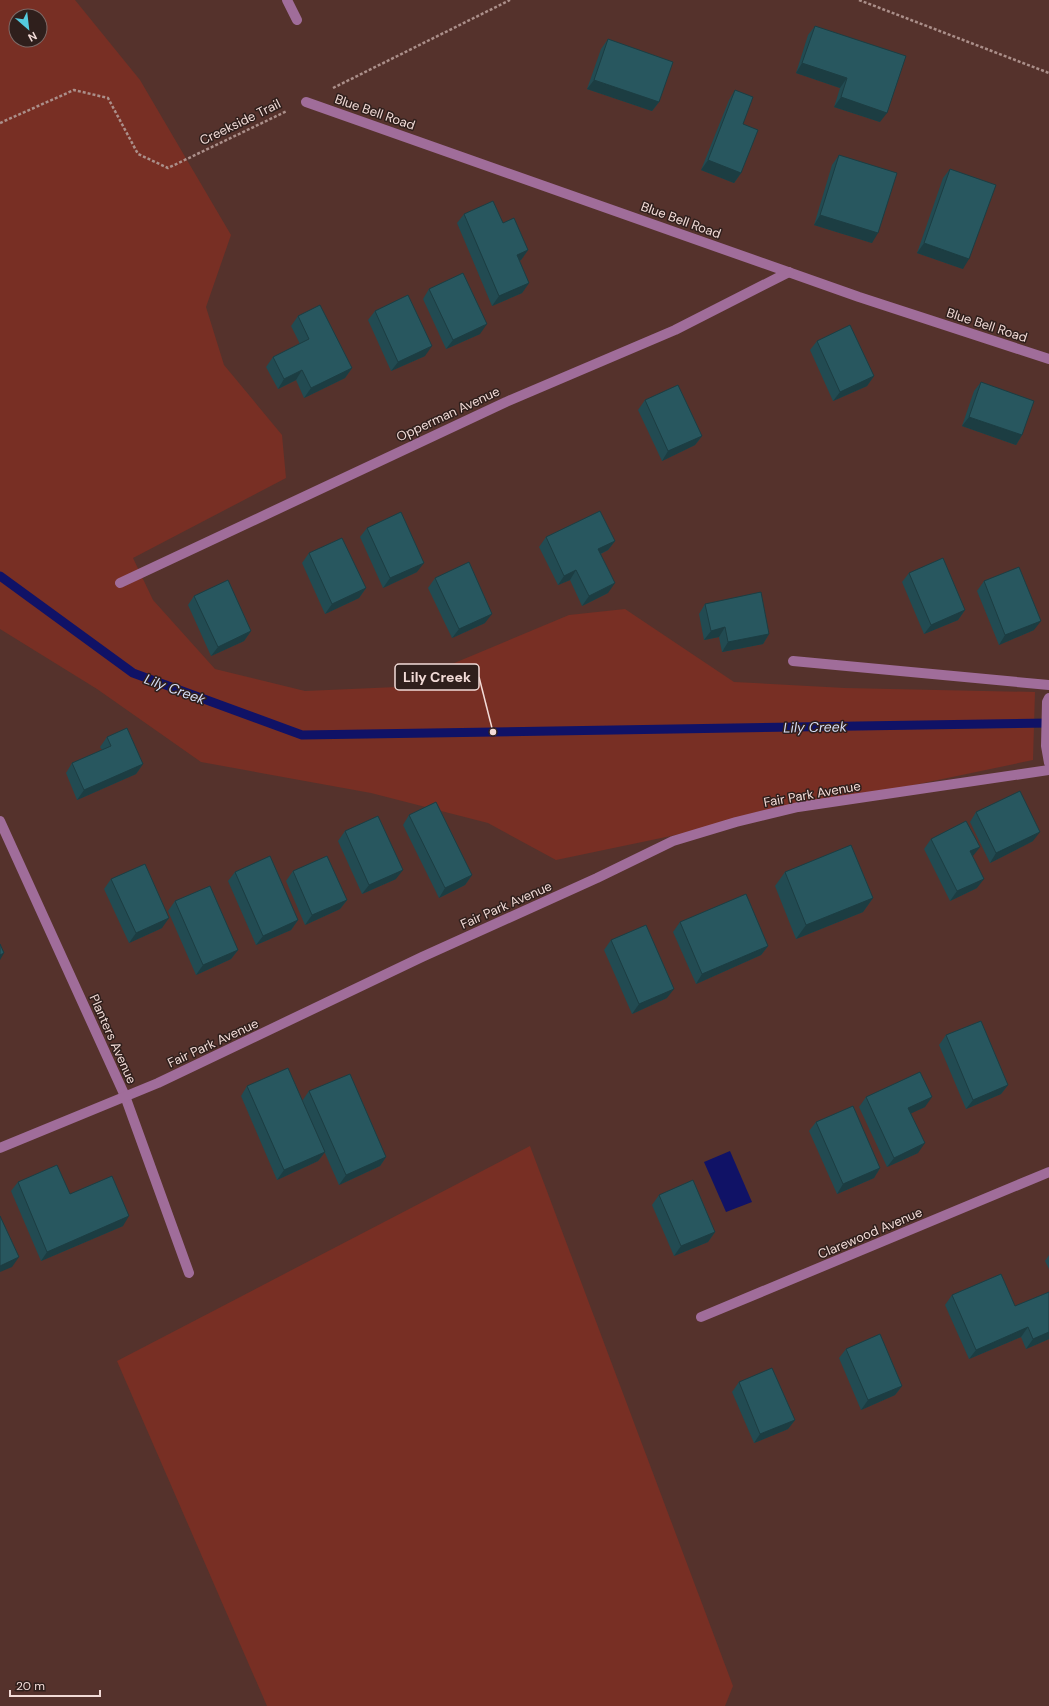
<svg xmlns="http://www.w3.org/2000/svg" width="1049" height="1706" font-family="'DM Sans',sans-serif">
<style>
.green{fill:#782f24;fill-rule:evenodd}
.water{fill:#101266}
.lines{fill:none;stroke-linecap:round;stroke-linejoin:round}
.stream{stroke:#101266;stroke-width:9}
.path{stroke:#ab8f8a;stroke-width:2.5;stroke-dasharray:3 2;stroke-linecap:butt}
.minor{stroke:#a06d9a;stroke-width:10}
.wall{fill:#224b52}
.shaded-wall{fill:#1c3d42}
.building{fill:#28575f;stroke:#1c3d42}
.labels{text-anchor:middle;dominant-baseline:central;stroke-width:3;stroke-linejoin:round;paint-order:stroke}
.street-label{font-size:13px;fill:#f2dbd7;stroke:#2f1f1c}
.water-label{font-size:14px;font-style:italic;fill:#d5ddf5;stroke:#2f1f1c}
.leader{fill:none;stroke:#f2dbd7;stroke-width:1.5}
.callout-dot{fill:#f2dbd7;stroke:#2f1f1c;stroke-width:1.5}
.callout{fill:#2f1f1c;stroke:#f2dbd7;stroke-width:1.5}
.callout-label{font-size:14px;text-anchor:middle;font-weight:bold;fill:#f2dbd7}
</style>
<rect width="100%" height="100%" fill="#55322c"/>
<g class="green">
<path d="M0 0H75L140 80 231 235 206 307 224 365 282 435 286 478 133 558 153 600 215 669 305 691 397 687 569 615 625 609 734 682 845 688 1035 692 1033 760 556 860 488 823 371 793 201 762 97 689 0 629ZM16 16H40V40H16Z"/>
<polygon points="530,1146 733,1686 725,1706 267,1706 117,1361"/>
</g>
<polygon class="water" points="730,1151 752,1202 726,1212 704,1162"/>
<g class="lines">
<polyline class="stream" points="0,576 133,673 302,735 1049,723"/>
<g class="path">
<polyline points="859,0 1049,73"/>
<polyline points="333,88 510,0"/>
<polyline points="0,123 74,90 108,98 138,154 168,168 287,111"/>
</g>
<g class="minor">
<polyline points="287,0 297,20"/>
<polyline points="306,102 859,297 1049,359"/>
<polyline points="120,583 506,402 675,330 789,272"/>
<polyline points="793,661 1049,685"/>
<polyline points="1049,698 1047,702 1046,746 1049,763"/>
<polyline points="0,821 125,1096 189,1273"/>
<polyline points="0,1148 158,1083 422,957 597,878 673,841 736,822 798,807 1049,770"/>
<polyline points="701,1317 1049,1172"/>
</g>
</g>
<g class="wall">
<polygon points="815,26 880,122 834,107 840,88 796,73 808,35"/>
<polygon points="608,39 659,102 652,111 587,89 601,49"/>
<polygon points="735,90 743,124 741,173 734,183 701,170 729,100"/>
<polygon points="839,155 872,243 814,225 832,165"/>
<polygon points="950,169 963,269 917,253 943,178"/>
<polygon points="464,214 503,223 528,250 521,260 519,261 529,283 522,293 492,306 457,223"/>
<polygon points="429,289 480,334 446,349 423,299"/>
<polygon points="375,311 425,356 391,371 368,320"/>
<polygon points="298,316 352,368 345,378 304,398 296,380 278,389 266,367 273,357 300,344 291,326"/>
<polygon points="817,341 874,376 867,386 833,401 810,350"/>
<polygon points="981,382 1022,435 1016,445 962,426 974,391"/>
<polygon points="645,400 702,436 695,445 662,461 638,410"/>
<polygon points="367,528 417,572 383,588 360,537"/>
<polygon points="546,537 615,541 608,550 601,554 608,593 582,606 570,580 558,585 539,547"/>
<polygon points="309,553 366,588 359,598 325,614 302,563"/>
<polygon points="909,573 965,610 958,620 924,634 902,582"/>
<polygon points="435,578 485,623 452,638 428,588"/>
<polygon points="984,581 1034,630 999,645 977,591"/>
<polygon points="194,596 251,631 244,641 211,656 188,605"/>
<polygon points="705,604 769,634 763,644 722,652 719,637 704,640 699,614"/>
<polygon points="107,737 143,764 136,774 77,800 66,773 72,763 102,750 100,747"/>
<polygon points="976,812 1033,841 990,863 970,822"/>
<polygon points="409,815 472,875 465,885 439,898 403,825"/>
<polygon points="345,831 396,879 362,894 338,841"/>
<polygon points="931,839 980,847 972,856 977,888 950,901 924,849"/>
<polygon points="293,871 347,900 340,909 305,925 286,881"/>
<polygon points="235,872 298,920 291,930 256,945 228,881"/>
<polygon points="785,872 873,898 863,912 796,939 775,886"/>
<polygon points="111,879 162,928 129,943 104,889"/>
<polygon points="175,901 238,950 231,959 196,975 168,911"/>
<polygon points="680,922 768,946 761,955 696,984 673,932"/>
<polygon points="611,940 667,998 632,1014 604,950"/>
<polygon points="946,1035 1008,1085 1001,1094 966,1109 939,1045"/>
<polygon points="247,1086 325,1152 318,1161 277,1180 241,1096"/>
<polygon points="309,1091 386,1157 380,1166 339,1185 302,1101"/>
<polygon points="866,1097 925,1107 911,1113 918,1153 887,1167 859,1107"/>
<polygon points="816,1122 880,1168 874,1178 837,1194 809,1131"/>
<polygon points="18,1182 70,1194 123,1226 41,1261 11,1191"/>
<polygon points="659,1195 715,1232 708,1242 674,1256 652,1205"/>
<polygon points="1049,1255 1049,1269 1045,1261"/>
<polygon points="1049,1292 1049,1339 1026,1349 1021,1337 969,1359 945,1305 952,1295 1015,1306"/>
<polygon points="846,1349 902,1386 895,1395 861,1410 839,1358"/>
<polygon points="739,1382 795,1420 788,1429 754,1443 732,1392"/>
</g>
<g class="shaded-wall">
<polygon points="802,63 847,78 840,88 796,73"/>
<polygon points="594,80 659,102 652,111 587,89"/>
<polygon points="841,97 887,113 880,122 834,107"/>
<polygon points="708,160 741,173 734,183 701,170"/>
<polygon points="820,215 878,233 872,243 814,225"/>
<polygon points="924,243 969,259 963,269 917,253"/>
<polygon points="528,250 521,260 510,265 517,255"/>
<polygon points="529,283 522,293 492,306 499,296"/>
<polygon points="487,324 480,334 446,349 453,340"/>
<polygon points="432,346 425,356 391,371 398,362"/>
<polygon points="352,368 345,378 304,398 311,388"/>
<polygon points="302,370 296,380 278,389 284,379"/>
<polygon points="874,376 867,386 833,401 840,392"/>
<polygon points="969,417 1022,435 1016,445 962,426"/>
<polygon points="702,436 695,445 662,461 668,451"/>
<polygon points="615,541 608,550 592,558 598,549"/>
<polygon points="424,563 417,572 383,588 390,578"/>
<polygon points="576,570 570,580 558,585 564,576"/>
<polygon points="615,583 608,593 582,606 589,596"/>
<polygon points="366,588 359,598 325,614 332,604"/>
<polygon points="965,610 958,620 924,634 931,625"/>
<polygon points="492,614 485,623 452,638 459,629"/>
<polygon points="1041,621 1034,630 999,645 1005,635"/>
<polygon points="725,627 719,637 704,640 711,631"/>
<polygon points="251,631 244,641 211,656 218,647"/>
<polygon points="769,634 763,644 722,652 728,642"/>
<polygon points="143,764 136,774 77,800 84,790"/>
<polygon points="1040,832 1033,841 990,863 996,853"/>
<polygon points="980,847 973,856 963,861 970,851"/>
<polygon points="403,870 396,879 362,894 369,885"/>
<polygon points="472,875 465,885 439,898 445,888"/>
<polygon points="984,879 977,888 950,901 957,891"/>
<polygon points="873,898 863,912 796,939 806,925"/>
<polygon points="347,900 340,909 305,925 312,915"/>
<polygon points="169,918 162,928 129,943 136,933"/>
<polygon points="298,920 291,930 256,945 263,936"/>
<polygon points="768,946 761,955 696,984 702,974"/>
<polygon points="238,950 231,959 196,975 203,965"/>
<polygon points="4,953 0,960 0,955"/>
<polygon points="674,989 667,998 632,1014 639,1004"/>
<polygon points="1008,1085 1001,1094 966,1109 973,1100"/>
<polygon points="932,1097 925,1107 901,1118 908,1108"/>
<polygon points="925,1143 918,1153 887,1167 894,1158"/>
<polygon points="325,1152 318,1161 277,1180 284,1170"/>
<polygon points="386,1157 380,1166 339,1185 346,1175"/>
<polygon points="880,1168 874,1178 837,1194 843,1184"/>
<polygon points="129,1216 123,1226 41,1261 47,1252"/>
<polygon points="715,1232 708,1242 674,1256 681,1246"/>
<polygon points="19,1257 12,1267 0,1272 0,1266"/>
<polygon points="1028,1327 1021,1337 969,1359 976,1350"/>
<polygon points="1049,1332 1049,1339 1026,1349 1033,1339"/>
<polygon points="902,1386 895,1395 861,1410 868,1400"/>
<polygon points="795,1420 788,1429 754,1443 760,1434"/>
</g>
<g class="building">
<polygon points="815,26 906,56 887,113 841,97 847,78 802,63"/>
<polygon points="608,39 673,62 659,102 594,80"/>
<polygon points="735,90 753,97 743,124 758,130 741,173 708,160"/>
<polygon points="839,155 897,173 878,233 820,215"/>
<polygon points="950,169 996,185 969,259 924,243"/>
<polygon points="493,201 503,223 514,218 528,250 517,255 529,283 499,296 464,214"/>
<polygon points="463,273 487,324 453,340 429,289"/>
<polygon points="408,295 432,346 398,362 375,311"/>
<polygon points="320,305 352,368 311,388 302,370 284,379 273,357 309,339 298,316"/>
<polygon points="850,325 874,376 840,392 817,341"/>
<polygon points="981,382 1034,401 1022,435 969,417"/>
<polygon points="678,385 702,436 668,451 645,400"/>
<polygon points="600,511 615,541 598,549 615,583 589,596 576,570 564,576 546,537"/>
<polygon points="401,512 424,563 390,578 367,528"/>
<polygon points="342,538 366,588 332,604 309,553"/>
<polygon points="943,558 965,610 931,625 909,573"/>
<polygon points="469,562 492,614 459,629 435,578"/>
<polygon points="1019,567 1041,621 1005,635 984,581"/>
<polygon points="228,580 251,631 218,647 194,596"/>
<polygon points="761,592 769,634 728,642 725,627 711,631 705,604"/>
<polygon points="127,728 143,764 84,790 72,763 111,746 107,737"/>
<polygon points="1020,791 1040,832 996,853 976,812"/>
<polygon points="436,802 472,875 445,888 409,815"/>
<polygon points="378,816 403,870 369,885 345,831"/>
<polygon points="966,821 980,847 970,851 984,879 957,891 931,839"/>
<polygon points="851,845 873,898 806,925 785,872"/>
<polygon points="270,856 298,920 263,936 235,872"/>
<polygon points="327,856 347,900 312,915 293,871"/>
<polygon points="145,864 169,918 136,933 111,879"/>
<polygon points="210,886 238,950 203,965 175,901"/>
<polygon points="746,894 768,946 702,974 680,922"/>
<polygon points="646,925 674,989 639,1004 611,940"/>
<polygon points="0,944 4,953 0,955"/>
<polygon points="981,1021 1008,1085 973,1100 946,1035"/>
<polygon points="288,1068 325,1152 284,1170 247,1086"/>
<polygon points="920,1072 932,1097 908,1108 925,1143 894,1158 866,1097"/>
<polygon points="350,1074 386,1157 346,1175 309,1091"/>
<polygon points="853,1106 880,1168 843,1184 816,1122"/>
<polygon points="57,1165 70,1194 112,1176 129,1216 47,1252 18,1182"/>
<polygon points="693,1180 715,1232 681,1246 659,1195"/>
<polygon points="0,1216 19,1257 0,1266"/>
<polygon points="1001,1274 1015,1306 1049,1292 1049,1332 1033,1339 1028,1327 976,1350 952,1295"/>
<polygon points="880,1334 902,1386 868,1400 846,1349"/>
<polygon points="772,1368 795,1420 760,1434 739,1382"/>
</g>
<g class="labels">
<g class="street-label">
<text transform="translate(375 112) rotate(19)">Blue Bell Road</text>
<text transform="translate(240 122) rotate(-26)">Creekside Trail</text>
<text transform="translate(681 220) rotate(20)">Blue Bell Road</text>
<text transform="translate(987 325) rotate(18)">Blue Bell Road</text>
<text transform="translate(448 414) rotate(-25)">Opperman Avenue</text>
<text transform="translate(812 794) rotate(-10)">Fair Park Avenue</text>
<text transform="translate(506 905) rotate(-24)">Fair Park Avenue</text>
<text transform="translate(113 1039) rotate(66)">Planters Avenue</text>
<text transform="translate(213 1043) rotate(-25)">Fair Park Avenue</text>
<text transform="translate(870 1233) rotate(-23)">Clarewood Avenue</text>
</g>
<g class="water-label">
<text transform="translate(175 689) rotate(20)">Lily Creek</text>
<text transform="translate(815 727) rotate(-1)">Lily Creek</text>
</g>
</g>
<path class="leader" d="M493 732L479 677"/>
<circle class="callout-dot" cx="493" cy="732" r="4"/>
<rect class="callout" x="395" y="664" width="84" height="26" rx="4"/>
<g class="callout-label">
<text x="437" y="682">Lily Creek</text>
</g>
<g transform="translate(28 28) rotate(152)"><circle r="19" fill="#2f1f1c" stroke="#7d6a67"/>
<path d="M0-3L7 15L0 10L-7 15Z" fill="#54cade"/>
<text y="-6" font-size="11" font-weight="bold" text-anchor="middle" fill="#f2dbd7">N</text>
</g>
<path d="M10 1690v6h90v-6" fill="none" stroke="#f2dbd7" stroke-width="2"/>
<text x="16" y="1690" font-size="12" fill="#f2dbd7" stroke="#2f1f1c" stroke-width="3" paint-order="stroke">20 m</text>
</svg>
